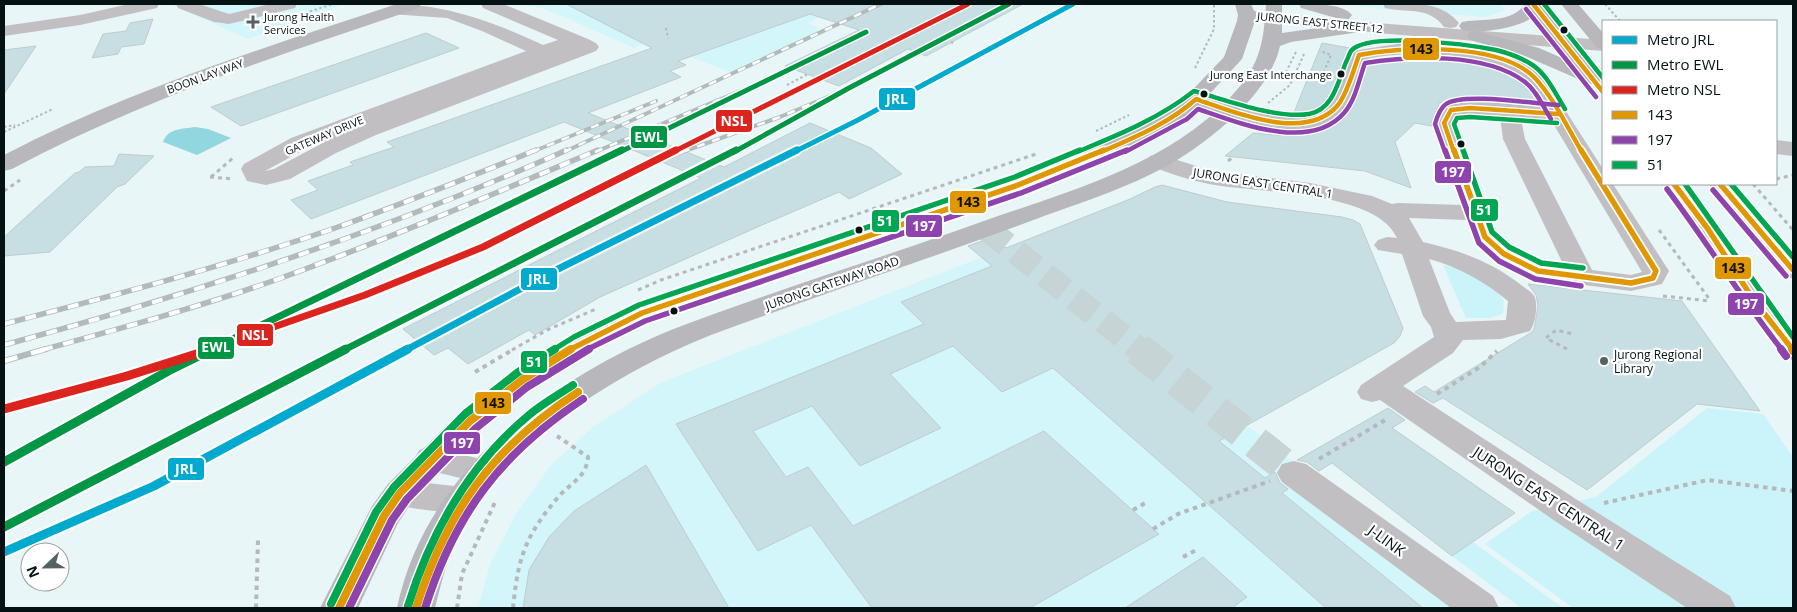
<svg xmlns="http://www.w3.org/2000/svg" width="1797" height="612" font-family="'Open Sans',sans-serif">
<style>
.built{fill:#d3f6fb}
.green{fill:#caf4fa}
.water{fill:#92d7e0}
.building{fill:#c7dfe3;stroke:#beccce}
.lines{fill:none;stroke-linecap:round;stroke-linejoin:round}
.minor-tunnel-far1{stroke:#c6d4d6;stroke-width:25;stroke-dasharray:25 12;stroke-linecap:butt}
.minor-tunnel{stroke:#c6d4d6;stroke-width:33;stroke-dasharray:33 17;stroke-linecap:butt}
.path-far2{stroke:#b6b8bb;stroke-width:2;stroke-dasharray:2.5 2.5;stroke-linecap:butt}
.path-far1{stroke:#b6b8bb;stroke-width:3;stroke-dasharray:4 4;stroke-linecap:butt}
.path{stroke:#b6b8bb;stroke-width:4;stroke-dasharray:4.5 4.5;stroke-linecap:butt}
.minor{fill:#c1bfc2;fill-rule:evenodd}
.major{fill:#b8b8bc;fill-rule:evenodd}
.rail-far2-casing{stroke:#b2babc;stroke-width:4}
.rail-far1-casing{stroke:#b2babc;stroke-width:5.5}
.rail-casing{stroke:#b2babc;stroke-width:6}
.rail-far2{stroke:#fff;stroke-width:2.5;stroke-dasharray:8;stroke-linecap:butt}
.rail-far1{stroke:#fff;stroke-width:4;stroke-dasharray:11;stroke-linecap:butt}
.rail{stroke:#fff;stroke-width:4.5;stroke-dasharray:14;stroke-linecap:butt}
.bus-1-far2-casing{stroke:#fff;stroke-width:7}
.bus-1-far1-casing{stroke:#fff;stroke-width:9}
.bus-1-casing{stroke:#fff;stroke-width:11}
.bus-2-far2-casing{stroke:#fff;stroke-width:7}
.bus-2-far1-casing{stroke:#fff;stroke-width:9}
.bus-2-casing{stroke:#fff;stroke-width:11}
.bus-3-far2-casing{stroke:#fff;stroke-width:7}
.bus-3-far1-casing{stroke:#fff;stroke-width:9}
.bus-3-casing{stroke:#fff;stroke-width:11}
.bus-1-far2{stroke:#df9702;stroke-width:4.5}
.bus-1-far1{stroke:#df9702;stroke-width:5.5}
.bus-1{stroke:#df9702;stroke-width:8}
.bus-2-far2{stroke:#8e44ad;stroke-width:4.5}
.bus-2-far1{stroke:#8e44ad;stroke-width:5.5}
.bus-2{stroke:#8e44ad;stroke-width:8}
.bus-3-far2{stroke:#00a651;stroke-width:4.5}
.bus-3-far1{stroke:#00a651;stroke-width:5.5}
.bus-3{stroke:#00a651;stroke-width:8}
.metro-1-far2-casing{stroke:#fff;stroke-width:8}
.metro-1-far1-casing{stroke:#fff;stroke-width:11}
.metro-1-casing{stroke:#fff;stroke-width:13}
.metro-2-far2-casing{stroke:#fff;stroke-width:8}
.metro-2-far1-casing{stroke:#fff;stroke-width:11}
.metro-2-casing{stroke:#fff;stroke-width:13}
.metro-3-far2-casing{stroke:#fff;stroke-width:8}
.metro-3-far1-casing{stroke:#fff;stroke-width:11}
.metro-3-casing{stroke:#fff;stroke-width:13}
.metro-1-far2{stroke:#00a9ce;stroke-width:5}
.metro-1-far1{stroke:#00a9ce;stroke-width:7}
.metro-1{stroke:#00a9ce;stroke-width:9}
.metro-2-far2{stroke:#009645;stroke-width:5}
.metro-2-far1{stroke:#009645;stroke-width:7}
.metro-2{stroke:#009645;stroke-width:9}
.metro-3-far2{stroke:#dc241f;stroke-width:5}
.metro-3-far1{stroke:#dc241f;stroke-width:7}
.metro-3{stroke:#dc241f;stroke-width:9}
.poi-dot{fill:#546264;stroke:#fff;stroke-width:2}
.bus-dot{fill:#041214;stroke:#fff;stroke-width:2}
.labels{text-anchor:middle;dominant-baseline:central;stroke-width:4.5;stroke-linejoin:round;paint-order:stroke}
.far-poi-label{font-size:11px;fill:#041214;stroke:#fff;text-anchor:start}
.far-street-label{font-size:11px;fill:#041214;stroke:#fff}
.bus-label{font-size:11px;fill:#041214;stroke:#fff;text-anchor:end}
.street-label{font-size:12px;fill:#041214;stroke:#fff}
.poi-label{font-size:12px;fill:#041214;stroke:#fff;text-anchor:start}
.near-street-label{font-size:15px;fill:#041214;stroke:#fff}
.line-badge{stroke:#fff;stroke-width:2}
.badge-label{font-size:14px;text-anchor:middle;font-weight:bold;fill:#fff}
.pale-badge-label{font-size:14px;text-anchor:middle;font-weight:bold;fill:#111}
</style>
<rect width="100%" height="100%" fill="#e8f6f8"/>
<g class="built">
<polygon points="170,4 345,4 248,39"/>
<polygon points="520,4 849,4 807,23 819,28 816,30 825,33 735,74 649,41 634,48 564,17 541,8"/>
<polygon points="1346,4 1501,4 1505,10 1486,17 1382,9"/>
<polygon points="1013,245 1483,608 478,608 490,564 516,514 551,465 594,426 662,382"/>
</g>
<g class="green">
<polygon points="1443,265 1463,269 1496,289 1504,301 1503,314 1490,318 1466,318"/>
<polygon points="1707,408 1763,414 1793,457 1793,608 1573,608 1485,544 1532,511 1596,497"/>
<polygon points="1473,542 1563,608 1521,608 1452,556"/>
</g>
<path class="water" d="M195 127 208 129 231 138 197 155 163 142C168 128 182 129 195 127Z"/>
<g class="building">
<polygon points="566,4 1023,4 926,56 908,49 839,86 785,66 859,30 810,14 678,61 686,65 670,71 681,77 588,113 724,167 810,123 871,148 902,174 849,199 839,192 762,225 600,297 535,335 529,330 468,364 448,348 434,355 403,329 701,178 564,122 311,219 291,200 318,190 308,181 353,165 350,162 394,147 387,142 652,48"/>
<polygon points="153,19 144,44 121,47 118,54 92,58 103,34 126,31 130,23"/>
<polygon points="426,33 459,48 241,126 211,107"/>
<polygon points="1322,43 1355,49 1350,50 1347,56 1335,91 1328,103 1317,111 1293,115"/>
<polygon points="36,46 4,94 4,50"/>
<polygon points="1401,57 1418,60 1469,60 1505,70 1534,95 1539,104 1481,100 1439,103 1436,115 1431,122 1432,126 1415,123 1395,142 1411,188 1365,171 1225,156 1253,133 1284,136 1286,131 1312,131 1332,125 1346,113 1350,107 1368,61"/>
<polygon points="119,154 154,156 125,184 117,187 50,252 4,256 4,237 36,208 75,173 79,172 85,167 114,166"/>
<polygon points="1162,185 1227,202 1342,217 1353,220 1360,224 1403,328 1400,336 1394,343 1219,441 1265,478 1275,472 1280,483 1288,489 1282,493 1423,608 1326,608 1053,368 1002,392 953,346 890,374 941,428 860,466 812,406 753,431 786,477 808,467 853,526 1044,431 1159,534 1030,608 872,608 811,525 758,551 676,424 924,324 901,302 992,266 968,246 993,237 1006,248 1130,199 1155,187"/>
<polygon points="1528,284 1682,301 1760,411 1697,404 1587,490 1443,398 1433,403 1415,392 1425,386 1434,392 1532,332 1534,329 1538,306 1536,295"/>
<polygon points="1388,408 1405,420 1392,428 1515,513 1452,556 1332,463 1319,471 1307,462 1297,460"/>
<polygon points="646,465 729,608 523,608 529,570 549,537 574,511"/>
<polygon points="1203,557 1247,597 1232,608 1125,608"/>
</g>
<g class="lines">
<polyline class="minor-tunnel-far1" points="987,229 1140,350"/>
<polyline class="minor-tunnel" points="1138,349 1294,473"/>
<g class="path-far2">
<polyline points="1605,4 1620,21"/>
<polyline points="305,13 333,4"/>
<polyline points="666,28 668,38"/>
<polyline points="951,42 953,43"/>
<polyline points="1296,52 1285,74 1320,81 1331,55 1320,51"/>
<polyline points="1195,68 1214,29 1214,4"/>
<polyline points="787,85 808,74"/>
<polyline points="1268,103 1290,85 1305,52"/>
<polyline points="4,127 15,125"/>
<polyline points="1096,131 1129,115"/>
<polyline points="4,132 53,109"/>
</g>
<g class="path-far1">
<polyline points="1228,161 1233,157"/>
<polyline points="210,177 234,179"/>
<polyline points="211,177 233,158"/>
<polyline points="1776,179 1793,175"/>
<polyline points="1753,184 1793,230"/>
<polyline points="4,191 20,180"/>
<polyline points="1659,230 1710,300"/>
<polyline points="638,290 661,280 1039,153"/>
<polyline points="1663,296 1710,301"/>
<polyline points="1567,349 1546,338 1556,330 1573,334"/>
<polyline points="512,350 547,330 596,309"/>
</g>
<g class="path">
<polyline points="475,372 514,349"/>
<polyline points="1437,394 1480,367 1497,351"/>
<polyline points="1319,459 1387,419"/>
<polyline points="1604,503 1708,480 1793,491"/>
<polyline points="1133,510 1147,502"/>
<polyline points="1153,529 1178,514 1270,481"/>
<polyline points="1183,557 1198,549"/>
<polyline points="256,608 258,540"/>
<polyline points="457,608 462,574 496,500"/>
<path d="M513 608C516 580 519 555 534 530 541 518 550 507 559 496 571 483 587 476 588 457L557 436"/>
</g>
<g class="minor">
<polygon points="129,4 159,4 157,8 80,25 4,36 4,26 80,15"/>
<polygon points="176,4 199,4 229,14 270,4 297,4 295,8 229,24 214,22 178,8"/>
<path d="M481 4H503L588 39 596 43 599 47 596 51 376 135 336 153 290 179 266 185 247 181 241 169 244 164 291 138 526 51 482 31 447 18 390 14 387 10 390 6C437 0 501 25 543 45L558 40 483 8ZM334 137 274 169 265 171 307 148Z"/>
<path d="M1383 4C1412 4 1440 0 1459 23L1456 27 1450 28 1444 27C1429 6 1407 13 1385 8Z"/>
<polygon points="1247,10 1389,24 1603,40 1603,51 1389,34 1241,19 1238,15 1241,11"/>
<path d="M1397 44 1447 45 1472 48 1522 61 1536 69 1560 102 1603 169V184H1613L1669 271 1662 284 1631 291 1538 279C1518 274 1485 257 1474 239 1470 233 1469 226 1467 220L1409 218 1423 242C1459 250 1492 262 1521 285 1526 289 1533 292 1535 298 1538 307 1535 324 1530 331L1501 339 1463 340 1453 353 1403 386 1579 501 1730 596 1736 608H1687L1555 521 1380 400 1372 402 1361 399 1357 392 1361 385 1434 337 1431 327 1423 316 1402 254 1378 250 1374 245 1378 240 1387 237 1397 238C1376 190 1255 193 1209 184 1189 180 1169 173 1150 166L1147 161 1150 156 1158 154 1209 170 1310 183 1372 196 1392 204 1398 203 1462 205 1433 123 1444 106C1476 98 1511 105 1543 107 1537 97 1531 83 1521 76 1485 52 1408 50 1367 59 1361 76 1356 98 1345 112 1312 151 1229 116 1189 103L1186 99 1189 95 1196 93C1228 101 1304 136 1329 104 1341 89 1342 67 1352 51ZM1470 114 1500 116 1503 139 1564 266 1544 264 1513 249 1496 234 1455 123 1458 115ZM1524 118 1551 120 1642 272 1631 275 1592 270 1525 139 1521 119ZM1429 259C1459 267 1485 282 1508 301L1506 320 1456 322 1450 313Z"/>
<polygon points="1776,140 1793,142 1793,156 1776,154"/>
<polygon points="431,447 497,463 502,472 497,481 485,484 419,468 415,459 419,450"/>
<polygon points="1294,461 1306,464 1493,596 1499,608 1451,608 1282,482 1277,473 1282,464"/>
<path d="M400 480 463 487 475 491 480 500 475 509C453 516 410 509 388 502L383 493 388 484Z"/>
</g>
<g class="major">
<path d="M397 4H421L419 8C279 55 143 99 12 169L4 171V155C129 90 263 48 397 4Z"/>
<polygon points="1235,4 1251,4 1256,15 1255,21 1242,59 1190,115 1130,148 1026,190 652,319 589,351 533,387 481,429 412,502 398,523 358,608 320,608 372,506 388,484 459,413 511,373 569,337 632,307 1010,180 1114,138 1176,107 1224,57 1237,21 1238,15"/>
<path d="M1266 4H1282V33L1360 22 1366 23 1369 27 1366 31 1360 32 1291 42 1280 46C1270 93 1211 140 1172 163 1127 189 1076 204 1028 222 923 261 816 296 711 335 618 372 513 437 463 526 449 552 442 580 435 608H397C425 472 549 380 671 330 773 291 878 259 981 222 1072 190 1177 163 1241 85 1262 59 1264 35 1266 4Z"/>
<path d="M1299 4C1312 4 1343 3 1352 15L1349 19 1343 20 1301 8Z"/>
<path d="M1525 4H1542L1599 74 1602 78 1599 82 1592 84 1585 82 1525 56 1470 40 1467 36 1470 32 1476 31 1539 48 1569 61 1534 16C1521 28 1479 34 1462 30L1459 26 1462 22 1468 21C1487 19 1513 22 1525 4Z"/>
<polygon points="1561,4 1578,4 1603,33 1603,49 1597,48"/>
<polygon points="1663,184 1686,184 1717,224 1763,294 1793,332 1793,360 1783,358 1743,305 1697,231"/>
<polygon points="1709,184 1732,184 1793,254 1793,278 1784,276"/>
</g>
<g class="rail-far2-casing">
<g id="rail-far2">
<polyline points="532,152 656,101"/>
<polyline points="564,152 881,4"/>
<polyline points="595,152 783,73"/>
<polyline points="682,152 780,117 849,88"/>
</g>
</g>
<g class="rail-far1-casing">
<g id="rail-far1">
<polyline points="612,182 685,150"/>
<path d="M4 324C116 295 229 265 338 227 405 203 470 177 536 150"/>
<path d="M4 345C196 293 385 231 567 150"/>
<path d="M42 350C122 328 203 306 281 278 388 239 493 194 598 150"/>
</g>
</g>
<g class="rail-casing">
<polyline id="rail" points="4,361 46,349"/>
</g>
<use href="#rail-far2" class="rail-far2"/>
<use href="#rail-far1" class="rail-far1"/>
<use href="#rail" class="rail"/>
<g class="bus-1-far2-casing">
<g id="bus-1-far2">
<polyline points="1533,4 1603,92"/>
<path d="M1101 152C1133 138 1170 123 1196 99 1235 112 1306 143 1338 105 1347 94 1354 69 1359 55 1405 47 1498 42 1534 77 1554 98 1567 127 1582 152"/>
<polyline points="1454,152 1444,123 1451,110 1470,108 1558,114"/>
</g>
</g>
<g class="bus-1-far1-casing">
<g id="bus-1-far1">
<polyline points="1454,150 1485,237 1504,254 1538,271 1631,283 1653,278 1656,271 1581,150"/>
<polyline points="1674,184 1708,229 1753,299 1793,350"/>
<polyline points="1720,184 1793,270"/>
<polyline points="569,350 642,313 1018,185 1104,150"/>
</g>
</g>
<g class="bus-1-casing">
<g id="bus-1">
<polyline points="1792,349 1793,351"/>
<polyline points="339,608 384,516 400,493 470,421 522,380 571,349"/>
<path d="M416 608C447 511 492 448 578 392"/>
</g>
</g>
<g class="bus-2-far2-casing">
<g id="bus-2-far2">
<polyline points="1526,9 1596,97"/>
<path d="M1125 152 1187 119 1198 109C1239 123 1310 152 1344 113 1356 99 1359 79 1365 63 1410 56 1486 52 1525 82 1537 91 1543 107 1551 119"/>
<path d="M1445 152 1435 124C1437 117 1440 108 1446 104 1462 92 1537 104 1559 105"/>
</g>
</g>
<g class="bus-2-far1-casing">
<g id="bus-2-far1">
<polyline points="1445,150 1479,243 1499,261 1535,279 1581,286"/>
<path d="M1667 189C1707 242 1741 298 1782 350"/>
<polyline points="1713,190 1786,276"/>
<polyline points="586,350 645,321 1021,193 1127,150"/>
</g>
</g>
<g class="bus-2-casing">
<g id="bus-2">
<polyline points="1781,349 1786,356"/>
<polyline points="349,608 392,520 407,499 476,428 527,387 589,349"/>
<path d="M425 608C455 514 500 454 583 399"/>
</g>
</g>
<g class="bus-3-far2-casing">
<g id="bus-3-far2">
<polyline points="1544,4 1603,78"/>
<path d="M1077 152C1118 135 1160 118 1194 91 1226 100 1276 119 1309 114 1333 110 1338 82 1346 62 1348 59 1349 54 1351 51 1367 31 1471 45 1496 50 1508 53 1520 57 1531 64 1547 74 1555 93 1565 109"/>
<polyline points="1464,152 1454,124 1457,118 1470,117 1557,123"/>
</g>
</g>
<g class="bus-3-far1-casing">
<g id="bus-3-far1">
<polyline points="1463,150 1492,232 1509,247 1541,263 1583,268"/>
<polyline points="1685,184 1793,337"/>
<polyline points="1731,184 1793,257"/>
<polyline points="553,350 574,337 639,305 1015,177 1080,150"/>
</g>
</g>
<g class="bus-3-casing">
<g id="bus-3">
<polyline points="331,604 376,512 394,487 465,414 517,373 555,349"/>
<path d="M408 606C431 532 469 465 529 415 542 404 558 395 573 385"/>
</g>
</g>
<use href="#bus-1-far2" class="bus-1-far2"/>
<use href="#bus-1-far1" class="bus-1-far1"/>
<use href="#bus-1" class="bus-1"/>
<use href="#bus-2-far2" class="bus-2-far2"/>
<use href="#bus-2-far1" class="bus-2-far1"/>
<use href="#bus-2" class="bus-2"/>
<use href="#bus-3-far2" class="bus-3-far2"/>
<use href="#bus-3-far1" class="bus-3-far1"/>
<use href="#bus-3" class="bus-3"/>
<g class="metro-1-far2-casing">
<polyline id="metro-1-far2" points="794,152 856,121 1073,4"/>
</g>
<g class="metro-1-far1-casing">
<polyline id="metro-1-far1" points="406,350 554,271 797,150"/>
</g>
<g class="metro-1-casing">
<polyline id="metro-1" points="4,552 154,486 408,349"/>
</g>
<g class="metro-2-far2-casing">
<g id="metro-2-far2">
<polyline points="620,152 866,32"/>
<polyline points="734,152 849,88 1009,4"/>
</g>
</g>
<g class="metro-2-far1-casing">
<g id="metro-2-far1">
<polyline points="210,350 622,150"/>
<polyline points="344,350 736,150"/>
</g>
</g>
<g class="metro-2-casing">
<g id="metro-2">
<polyline points="4,462 170,370 213,349"/>
<polyline points="4,527 346,349"/>
</g>
</g>
<g class="metro-3-far2-casing">
<polyline id="metro-3-far2" points="673,152 968,4"/>
</g>
<g class="metro-3-far1-casing">
<polyline id="metro-3-far1" points="208,350 365,295 483,247 676,150"/>
</g>
<g class="metro-3-casing">
<polyline id="metro-3" points="4,409 127,376 212,349"/>
</g>
<use href="#metro-1-far2" class="metro-1-far2"/>
<use href="#metro-1-far1" class="metro-1-far1"/>
<use href="#metro-1" class="metro-1"/>
<use href="#metro-2-far2" class="metro-2-far2"/>
<use href="#metro-2-far1" class="metro-2-far1"/>
<use href="#metro-2" class="metro-2"/>
<use href="#metro-3-far2" class="metro-3-far2"/>
<use href="#metro-3-far1" class="metro-3-far1"/>
<use href="#metro-3" class="metro-3"/>
</g>
<g class="poi-dot">
<path d="M250.5 14.5h5v5h5v5h-5v5h-5v-5h-5v-5h5z"/>
<circle cx="1604" cy="361" r="5"/>
</g>
<g class="bus-dot">
<circle cx="1564" cy="30" r="4.5"/>
<circle cx="1341" cy="74" r="4.5"/>
<circle cx="1204" cy="94" r="4.5"/>
<circle cx="1461" cy="144" r="4.5"/>
<circle cx="859" cy="230" r="4.5"/>
<circle cx="674" cy="311" r="4.5"/>
</g>
<g class="labels">
<g class="far-poi-label">
<text x="264" y="16">Jurong Health<tspan x="264" dy="13">Services</tspan></text>
</g>
<g class="far-street-label">
<text transform="translate(1320 22) rotate(6)">JURONG EAST STREET 12</text>
<text transform="translate(205 76) rotate(-20)">BOON LAY WAY</text>
<text transform="translate(324 135) rotate(-23)">GATEWAY DRIVE</text>
</g>
<g class="bus-label">
<text x="1332" y="74">Jurong East Interchange</text>
</g>
<g class="street-label">
<text transform="translate(1263 183) rotate(9)">JURONG EAST CENTRAL 1</text>
<text transform="translate(832 283) rotate(-19)">JURONG GATEWAY ROAD</text>
</g>
<g class="poi-label">
<text x="1614" y="354">Jurong Regional<tspan x="1614" dy="14">Library</tspan></text>
</g>
<g class="near-street-label">
<text transform="translate(1549 498) rotate(33)">JURONG EAST CENTRAL 1</text>
<text transform="translate(1387 540) rotate(36)">J-LINK</text>
</g>
</g>
<g class="line-badge">
<rect x="1402" y="37" width="38" height="24" rx="5" fill="#df9702"/>
<rect x="878" y="87" width="38" height="24" rx="5" fill="#00a9ce"/>
<rect x="715" y="109" width="38" height="24" rx="5" fill="#dc241f"/>
<rect x="630" y="125" width="38" height="24" rx="5" fill="#009645"/>
<rect x="1434" y="160" width="38" height="24" rx="5" fill="#8e44ad"/>
<rect x="949" y="190" width="38" height="24" rx="5" fill="#df9702"/>
<rect x="1470" y="198" width="29" height="24" rx="5" fill="#00a651"/>
<rect x="871" y="209" width="29" height="24" rx="5" fill="#00a651"/>
<rect x="905" y="214" width="38" height="24" rx="5" fill="#8e44ad"/>
<rect x="1714" y="256" width="38" height="24" rx="5" fill="#df9702"/>
<rect x="520" y="267" width="38" height="24" rx="5" fill="#00a9ce"/>
<rect x="1727" y="292" width="38" height="24" rx="5" fill="#8e44ad"/>
<rect x="236" y="323" width="38" height="24" rx="5" fill="#dc241f"/>
<rect x="197" y="336" width="38" height="24" rx="5" fill="#009645"/>
<rect x="520" y="350" width="28" height="24" rx="5" fill="#00a651"/>
<rect x="474" y="391" width="38" height="24" rx="5" fill="#df9702"/>
<rect x="443" y="431" width="38" height="24" rx="5" fill="#8e44ad"/>
<rect x="167" y="457" width="38" height="24" rx="5" fill="#00a9ce"/>
</g>
<g class="badge-label">
<text x="897" y="104">JRL</text>
<text x="734" y="126">NSL</text>
<text x="649" y="142">EWL</text>
<text x="1453" y="177">197</text>
<text x="1484" y="215">51</text>
<text x="885" y="226">51</text>
<text x="924" y="231">197</text>
<text x="539" y="284">JRL</text>
<text x="1746" y="309">197</text>
<text x="255" y="340">NSL</text>
<text x="216" y="352">EWL</text>
<text x="534" y="367">51</text>
<text x="462" y="448">197</text>
<text x="186" y="474">JRL</text>
</g>
<g class="pale-badge-label">
<text x="1421" y="54">143</text>
<text x="968" y="207">143</text>
<text x="1733" y="273">143</text>
<text x="493" y="408">143</text>
</g>
<rect width="1797" height="612" fill="none" stroke="#041214" stroke-width="10"/>
<rect x="1602" y="20" width="175" height="165" fill="#ffffff" stroke="#9ba0a1"/>
<rect x="1612" y="36" width="25" height="8" fill="#00a9ce" stroke="#9ba0a1"/>
<text x="1647" y="45" font-size="15" fill="#041214">Metro JRL</text>
<rect x="1612" y="61" width="25" height="8" fill="#009645" stroke="#9ba0a1"/>
<text x="1647" y="70" font-size="15" fill="#041214">Metro EWL</text>
<rect x="1612" y="86" width="25" height="8" fill="#dc241f" stroke="#9ba0a1"/>
<text x="1647" y="95" font-size="15" fill="#041214">Metro NSL</text>
<rect x="1612" y="111" width="25" height="8" fill="#df9702" stroke="#9ba0a1"/>
<text x="1647" y="120" font-size="15" fill="#041214">143</text>
<rect x="1612" y="136" width="25" height="8" fill="#8e44ad" stroke="#9ba0a1"/>
<text x="1647" y="145" font-size="15" fill="#041214">197</text>
<rect x="1612" y="161" width="25" height="8" fill="#00a651" stroke="#9ba0a1"/>
<text x="1647" y="170" font-size="15" fill="#041214">51</text>
<g transform="translate(45 567) rotate(248)"><circle r="24" fill="#ffffff" stroke="#9ba0a1"/>
<path d="M0-4L9 19L0 12L-9 19Z" fill="#546264"/>
<text y="-8" font-size="14" font-weight="bold" text-anchor="middle" fill="#041214">N</text>
</g>
</svg>
